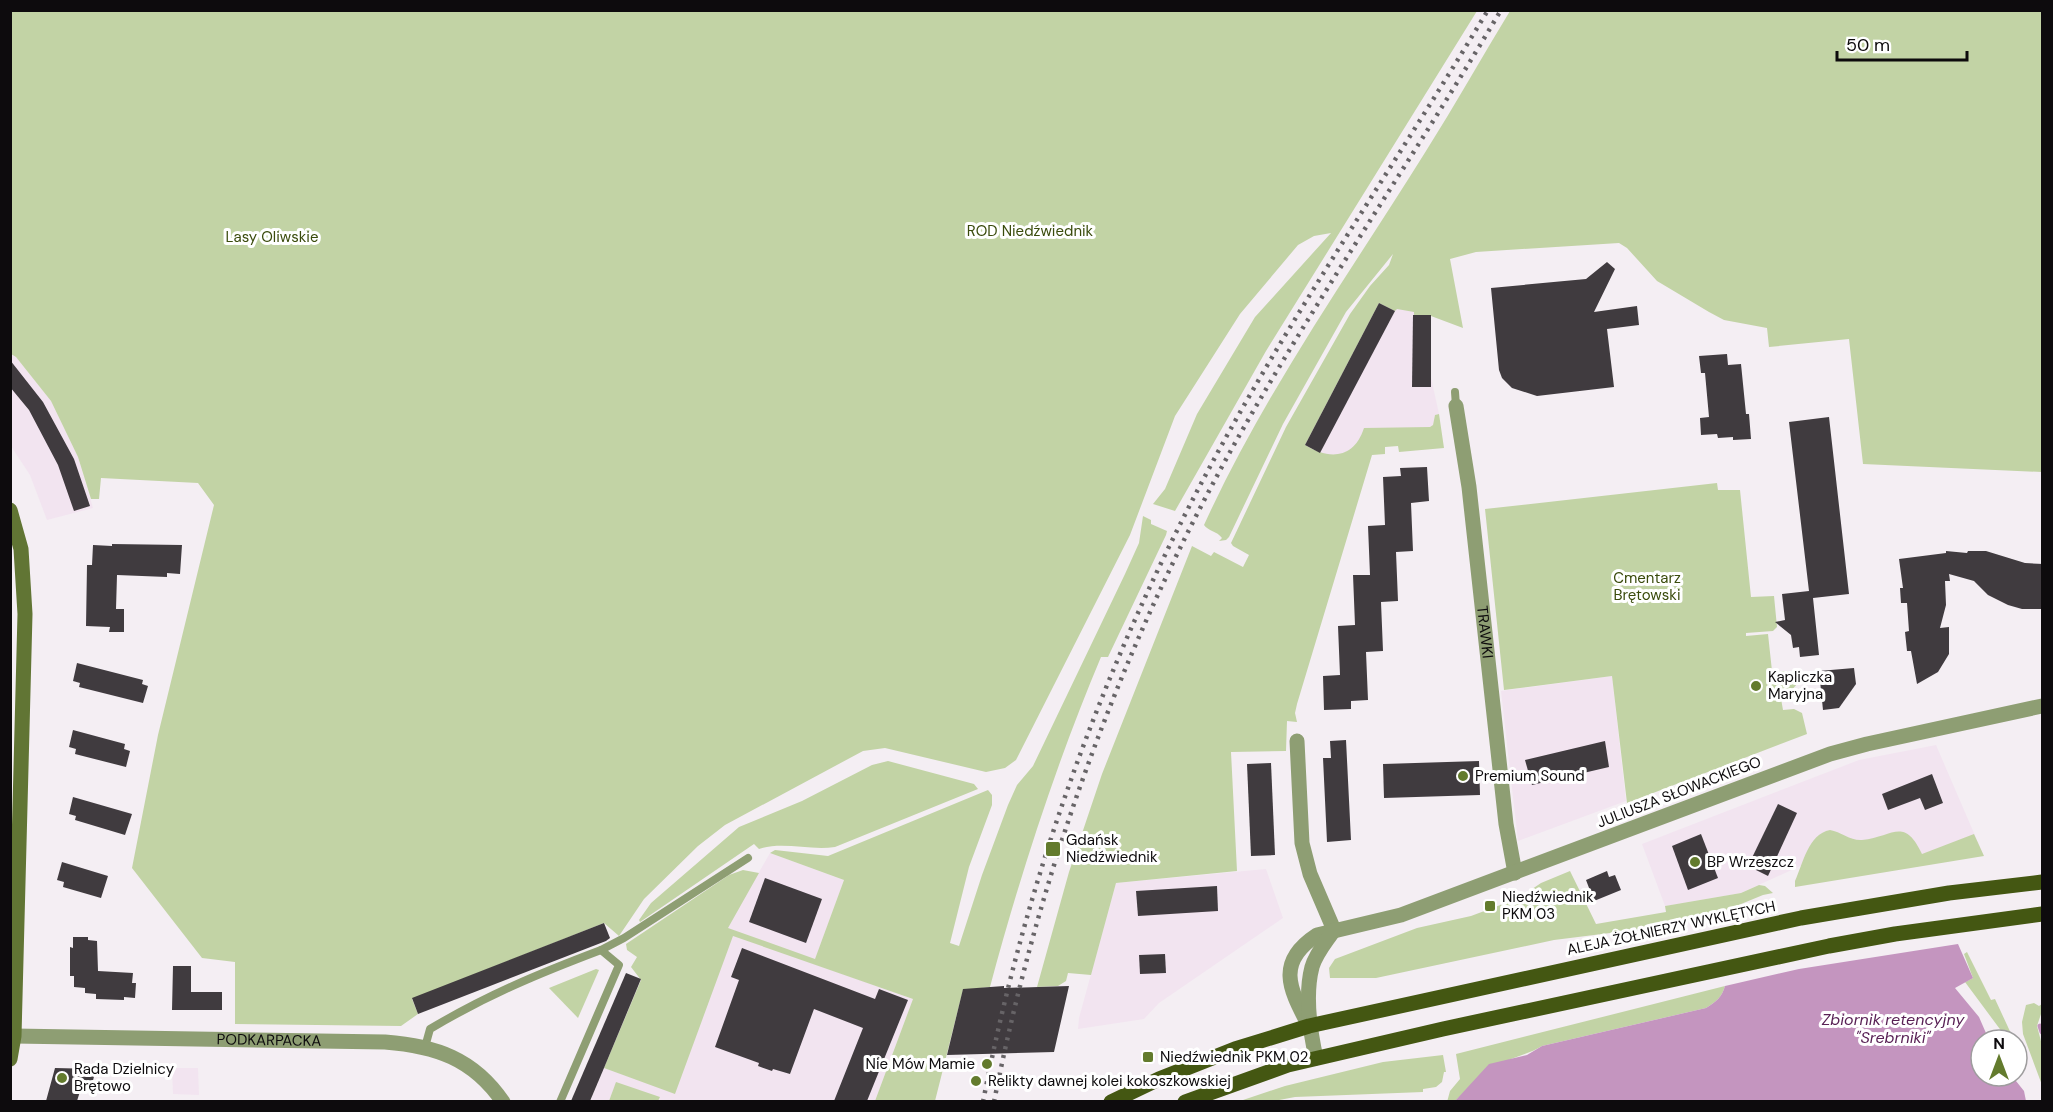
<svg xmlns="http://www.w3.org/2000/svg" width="2053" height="1112" font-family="'DM Sans',sans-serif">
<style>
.built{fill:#f2e4f0}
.green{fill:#c2d3a5}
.water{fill:#c495bf}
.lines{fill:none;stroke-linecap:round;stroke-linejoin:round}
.stream{stroke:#c495bf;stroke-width:5}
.building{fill:#403b3f}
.lane{stroke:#8e9e73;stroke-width:8}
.street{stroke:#8e9e73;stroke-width:15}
.secondary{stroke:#617534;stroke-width:15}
.primary{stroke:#445712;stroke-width:15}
.rail{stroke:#676467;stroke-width:4.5;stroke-dasharray:3 6;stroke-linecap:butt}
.poi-dot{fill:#637b2d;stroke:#fff;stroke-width:2}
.labels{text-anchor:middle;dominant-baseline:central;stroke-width:6;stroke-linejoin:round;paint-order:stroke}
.park-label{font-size:15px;fill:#3a4b0c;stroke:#fff}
.street-label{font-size:15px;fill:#0d0b0d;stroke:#fff}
.poi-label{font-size:15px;fill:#0d0b0d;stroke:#fff;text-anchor:start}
.water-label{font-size:16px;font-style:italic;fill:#592155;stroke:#fff}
</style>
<rect width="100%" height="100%" fill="#f4eef3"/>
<g class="built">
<polygon points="1379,303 1395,311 1397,308 1414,312 1414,315 1431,316 1431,378 1439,414 1435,415 1433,425 1430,427 1361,438 1352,449 1342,454 1325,456 1305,445"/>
<polygon points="10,354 16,357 51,401 78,457 93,508 47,520 30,475 11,446"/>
<polygon points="1612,676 1626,801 1518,841 1501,691"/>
<polygon points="1936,745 1983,854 1937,859 1831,852 1741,893 1665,906 1642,844 1859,760"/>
<polygon points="770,853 844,880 815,960 727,928"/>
<polygon points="1266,869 1283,918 1159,1003 1144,1019 1078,1029 1079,1018 1116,883"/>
<polygon points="732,935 913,999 875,1101 590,1102 604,1068 675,1093"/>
<polygon points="172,1068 198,1068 199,1095 173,1094"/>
</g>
<g class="green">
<polygon points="10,11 1477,11 1266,351 1175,511 1153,504 1165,489 1197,414 1255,317 1331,233 1314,236 1298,245 1240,314 1175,416 1130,535 1016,760 1005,768 986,772 885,748 863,751 725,825 698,846 644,899 619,936 604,923 412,999 418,1014 401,1026 235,1024 235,962 202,958 132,868 158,735 214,505 198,483 101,478 99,499 91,499 78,457 51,401 16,357 11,354"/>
<path d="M1510 11H2042V472L1863 464 1849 339 1769 347 1767 328 1724 320 1709 312 1657 281 1627 248 1619 243 1476 252 1450 259 1463 328 1431 316 1414 315V312L1397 309 1395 311 1379 303 1305 445C1329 460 1354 459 1364 428L1430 427 1433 425 1435 415 1439 414 1444 448 1399 452 1398 446 1385 447V454L1372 455 1297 704 1295 713 1297 722 1287 721 1286 751 1231 752 1237 871 1116 883 1091 975 1068 973 1066 981 1058 986 1037 987 1069 872 1102 774 1192 546 1211 556 1214 552 1243 567 1249 555 1233 546 1231 543 1286 427 1350 314 1370 286 1389 265 1393 254 1346 312 1283 424 1229 537 1226 540 1219 541 1222 538C1217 531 1208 531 1204 525 1264 393 1350 273 1426 151 1455 105 1482 57 1510 11Z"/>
<polygon points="1717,483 1718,490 1740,490 1751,597 1774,596 1777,627 1773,631 1746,633 1746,636 1768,634 1772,671 1788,671 1794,677 1797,684 1791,691 1780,693 1783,710 1794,709 1802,713 1807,734 1627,803 1612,676 1504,690 1485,509"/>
<path d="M1143 516 1151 520V524L1167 531 1166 535 1108 657H1101C1056 764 1020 875 990 987L963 990 935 1101H875L913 999 733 936 675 1094 604 1068 641 980 631 967 637 957 627 950 626 944 729 875 743 870 759 873 728 928 815 959 844 880 770 853 775 850 828 856 988 790 992 795V805L969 867 950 943 959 946 982 875 1008 805 1017 785 1033 766 1125 574 1139 543Z"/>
<path d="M888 761 974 784 978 789 835 847C810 851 783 841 759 849L754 844 640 922 639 920 651 903 739 827 802 801 872 765Z"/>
<path d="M1830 830C1841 832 1851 841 1862 840 1893 837 1904 816 1922 854L1974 834 1984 856 1795 887V881C1803 864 1808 834 1830 830Z"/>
<polygon points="1570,871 1596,924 1666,912 1665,906 1741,893 1759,885 1765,886 1773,893 1763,895 1729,909 1634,930 1554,940 1376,978 1330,978 1329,968 1335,959 1417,928 1471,916 1519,898 1541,883"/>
<polygon points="1967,952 1991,1000 1995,999 2014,1040 2008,1040 1965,982 1973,978 1964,954"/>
<polygon points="596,969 599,970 578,1018 549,988"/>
<path d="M1725 986C1722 997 1716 1002 1706 1008L1542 1046C1532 1052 1522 1055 1511 1059 1492 1067 1470 1087 1455 1101L1447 1102 1450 1091 1460 1079 1456 1054Z"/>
<polygon points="2034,1003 2039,1006 2042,1004 2042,1017 2041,1014 2037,1026 2042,1045 2042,1085 2023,1034 2022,1022 2026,1005"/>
<polygon points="1443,1055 1446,1072 1444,1072 1442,1082 1436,1087 1423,1089 1423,1092 1295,1097 1274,1101 1240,1101 1285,1086 1383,1062"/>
<polygon points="616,1082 660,1097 658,1101 609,1101"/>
</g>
<path class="water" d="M1958 944 1973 978 1955 988 1979 1017 1989 1040H1981V1076H2012L2024 1091 2026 1101H1455L1489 1064 1527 1055 1542 1046 1706 1008C1716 1002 1722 997 1725 986L1799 969Z"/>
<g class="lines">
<polyline class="stream" points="2040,1026 2042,1032"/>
</g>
<g class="building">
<polygon points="1607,262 1615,269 1594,312 1637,306 1639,325 1607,329 1614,387 1537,396 1512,388 1502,378 1499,370 1491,288 1586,279"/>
<polygon points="1379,303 1395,311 1320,453 1305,445"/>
<polygon points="1413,315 1431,315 1431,387 1412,387"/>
<polygon points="1727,354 1728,365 1741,364 1746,414 1749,414 1751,439 1733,440 1733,437 1718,438 1717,434 1701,435 1700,418 1709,417 1705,373 1701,373 1699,356"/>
<polygon points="10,360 43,402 74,459 90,506 74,511 58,465 29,410 10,387"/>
<polygon points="1829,417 1849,594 1813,598 1819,655 1800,657 1799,647 1793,648 1791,635 1775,622 1785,620 1782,594 1809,591 1789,422"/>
<polygon points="1427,467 1429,501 1411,503 1413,551 1396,552 1398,601 1381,602 1383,651 1366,652 1368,700 1351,701 1351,709 1324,710 1323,676 1340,675 1338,626 1355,625 1353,575 1370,575 1368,526 1385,525 1383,477 1401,476 1400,468"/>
<polygon points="112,544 182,545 180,574 167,573 167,577 117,575 116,609 124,609 124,632 109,632 110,627 86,626 87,565 92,565 93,545 112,546"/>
<polygon points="1946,551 1967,553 1968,551 1986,551 2025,563 2043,564 2043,609 2022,609 2008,605 1988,595 1974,581 1949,574 1950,581 1945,581 1946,605 1940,628 1949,627 1949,654 1938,672 1917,684 1911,651 1907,651 1905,632 1909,631 1907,603 1901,603 1900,588 1903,588 1899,559 1946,553"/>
<polygon points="77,663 143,680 142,684 148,686 143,703 79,687 80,683 73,681"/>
<polygon points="1854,668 1856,684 1839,708 1823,710 1819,671"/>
<polygon points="73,730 125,744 124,749 130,751 126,767 75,754 76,749 69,747"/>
<polygon points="1346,740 1351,840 1327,842 1323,758 1331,758 1330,741"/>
<polygon points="1605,741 1609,767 1532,785 1525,760"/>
<polygon points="1479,761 1480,795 1384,798 1383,764"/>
<polygon points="1271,763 1275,855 1251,856 1247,764"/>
<polygon points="1932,774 1943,803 1925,810 1920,798 1888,810 1882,794"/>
<polygon points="73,797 132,814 125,835 75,820 76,816 69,814"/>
<polygon points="1778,804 1797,813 1768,876 1748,866"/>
<polygon points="1701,834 1718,878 1688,890 1672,846"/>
<polygon points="62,862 108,876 101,898 63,887 64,882 57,880"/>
<polygon points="1607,871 1609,877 1615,875 1621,890 1594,901 1586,880"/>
<polygon points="765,878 822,899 806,943 749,922"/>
<polygon points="1217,886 1218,911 1138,916 1136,891"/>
<polygon points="604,923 610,938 606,941 418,1014 412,998"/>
<polygon points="73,937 88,937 88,940 97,941 98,971 133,973 132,983 136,983 135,998 124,997 124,1000 96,999 96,994 85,993 85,988 74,987 74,976 70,976 70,947 73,948"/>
<polygon points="742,948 875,999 879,989 908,1000 867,1101 834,1101 863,1028 814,1009 790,1074 773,1069 772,1071 758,1066 759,1063 715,1047 739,980 731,977"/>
<polygon points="1165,954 1166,973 1140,974 1139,955"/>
<polygon points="173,966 191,966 191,992 222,992 222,1010 172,1010"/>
<polygon points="626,973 641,979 604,1068 590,1101 571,1101"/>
<polygon points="1004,986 1004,988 1069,986 1054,1052 947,1055 963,989"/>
<polygon points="55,1068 96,1069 91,1088 82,1085 77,1101 46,1101"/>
</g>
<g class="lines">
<g class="lane">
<polyline points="1455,392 1456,406"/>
<polyline points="601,950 624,938 748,858"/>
<path d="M425 1047 430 1029C487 995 540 973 601 950L619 965 560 1102"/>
</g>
<g class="street">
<path id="s1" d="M1456 406 1469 487 1506 824 1515 873"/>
<polyline points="1297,741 1302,843 1310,874 1334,930"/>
<path d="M1309 1026C1291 991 1274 963 1317 935L1401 915 1830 754 1867 744 2042 706"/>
<path id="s2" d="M14 1036 385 1042C435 1046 473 1058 503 1102"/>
<path d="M1316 1058C1310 1031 1305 994 1312 967 1316 953 1326 942 1334 930"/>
</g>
<polyline class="secondary" points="10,510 21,549 25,614 14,1036 10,1059"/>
<g class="primary">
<polyline points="1111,1102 1159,1079 1235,1049 1309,1026 1801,918 1949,893 2042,882"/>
<polyline points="1185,1102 1288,1065 1443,1029 1829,946 1895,934 2042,914"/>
</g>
<g class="rail">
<path d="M983 1102C1025 884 1100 674 1204 478 1289 317 1394 167 1488 10"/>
<path d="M994 1102C1039 874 1118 655 1230 452 1314 301 1413 159 1501 10"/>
</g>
</g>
<g class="poi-dot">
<circle cx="1756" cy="686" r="6"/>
<circle cx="1463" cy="776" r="6"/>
<rect x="1045" y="841" width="16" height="16" rx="3"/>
<circle cx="1695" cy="862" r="6"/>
<rect x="1484" y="900" width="12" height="12" rx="3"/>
<rect x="1142" y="1051" width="12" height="12" rx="3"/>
<circle cx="987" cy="1064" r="6"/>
<circle cx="62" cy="1078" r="6"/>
<circle cx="976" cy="1081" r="6"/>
</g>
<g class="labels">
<g class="park-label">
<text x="1030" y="231">ROD Niedźwiednik</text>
<text x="272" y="237">Lasy Oliwskie</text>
<text x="1647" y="578">Cmentarz<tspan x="1647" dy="17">Brętowski</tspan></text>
</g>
<g class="street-label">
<text stroke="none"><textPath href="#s1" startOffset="228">TRAWKI</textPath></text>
<text transform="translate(1679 792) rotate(-21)">JULIUSZA SŁOWACKIEGO</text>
<text transform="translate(1671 928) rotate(-12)">ALEJA ŻOŁNIERZY WYKLĘTYCH</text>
<text stroke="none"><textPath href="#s2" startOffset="255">PODKARPACKA</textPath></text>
</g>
<g class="poi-label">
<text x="1768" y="677">Kapliczka<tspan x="1768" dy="17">Maryjna</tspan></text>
<text x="1475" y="776">Premium Sound</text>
<text x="1066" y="840">Gdańsk<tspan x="1066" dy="17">Niedźwiednik</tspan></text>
<text x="1707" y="862">BP Wrzeszcz</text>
<text x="1502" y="897">Niedźwiednik<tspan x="1502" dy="17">PKM 03</tspan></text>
<text x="1160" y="1057">Niedźwiednik PKM 02</text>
<text x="975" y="1064" text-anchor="end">Nie Mów Mamie</text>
<text x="74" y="1069">Rada Dzielnicy<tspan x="74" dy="17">Brętowo</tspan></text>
<text x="988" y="1081">Relikty dawnej kolei kokoszkowskiej</text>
</g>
<g class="water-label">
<text x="1893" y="1019">Zbiornik retencyjny<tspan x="1893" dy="18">"Srebrniki"</tspan></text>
</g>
</g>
<rect width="2053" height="1112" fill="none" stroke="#0d0b0d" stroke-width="24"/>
<g transform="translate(1999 1058)"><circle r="28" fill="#ffffff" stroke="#9e9d9e" stroke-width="1.5"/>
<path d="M0-4.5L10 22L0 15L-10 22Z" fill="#637b2d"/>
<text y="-9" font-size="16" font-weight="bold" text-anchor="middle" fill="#0d0b0d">N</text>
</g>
<path d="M1837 51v9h130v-9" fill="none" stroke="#0d0b0d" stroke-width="3"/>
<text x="1846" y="51" font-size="18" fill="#0d0b0d" stroke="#ffffff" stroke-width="4.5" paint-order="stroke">50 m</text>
</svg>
